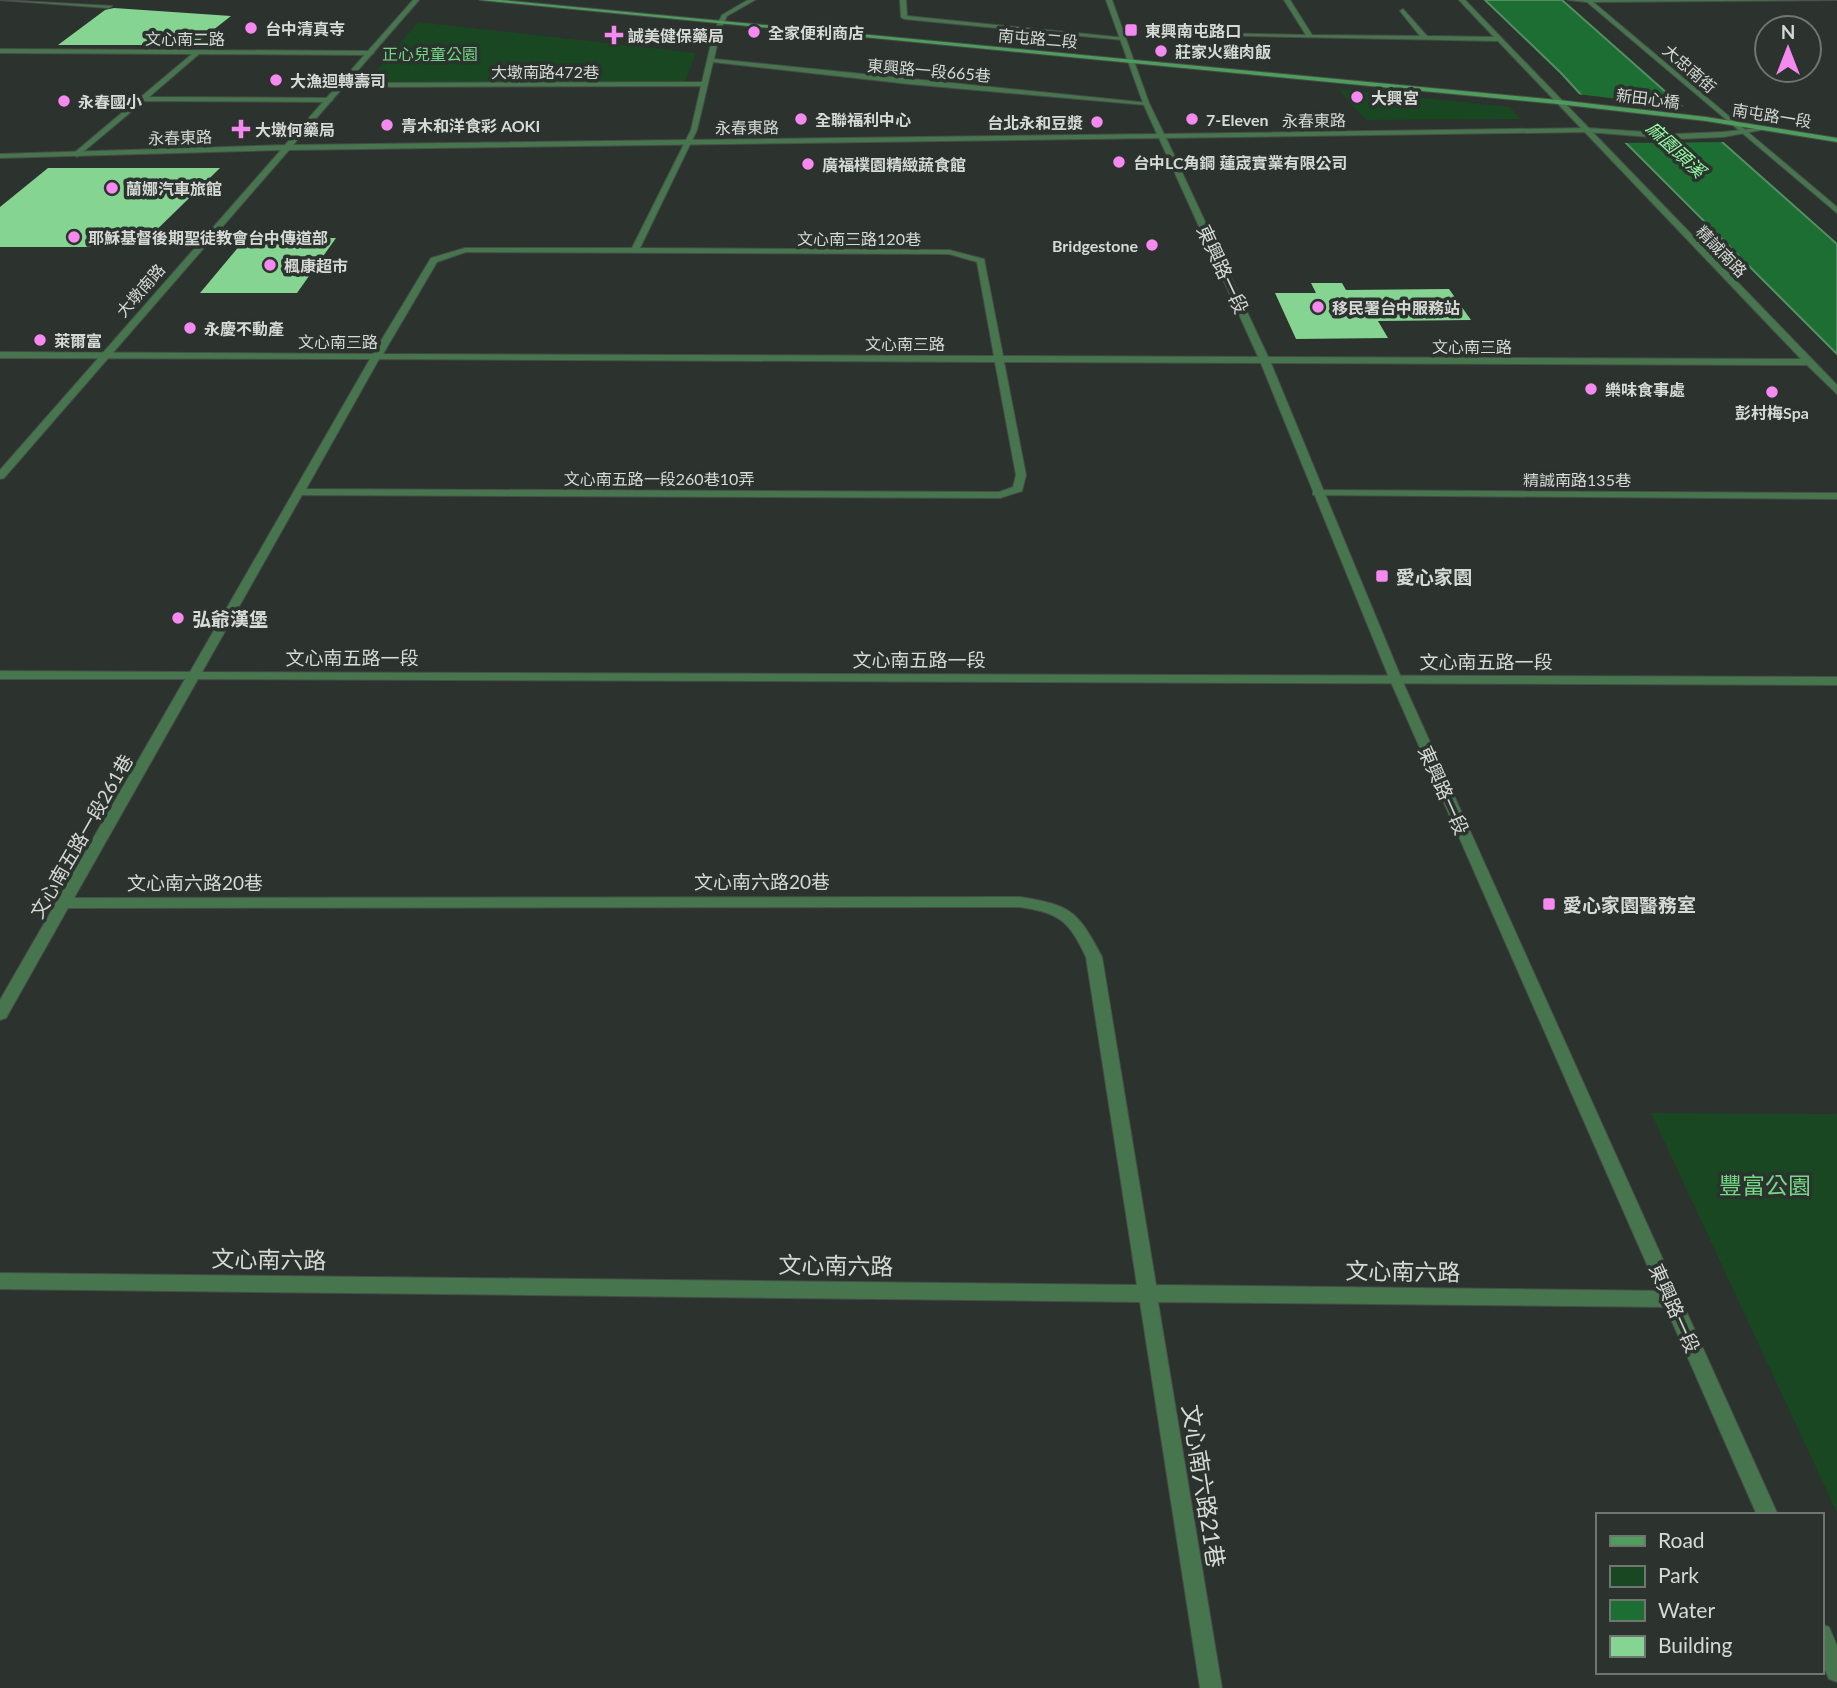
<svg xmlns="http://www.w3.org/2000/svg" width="1837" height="1688" font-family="Lato,'Noto Sans TC',sans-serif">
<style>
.green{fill:#184722}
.water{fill:#1c6e32;stroke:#548e63;stroke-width:2}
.pier{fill:#2c322d}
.building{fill:#85d491}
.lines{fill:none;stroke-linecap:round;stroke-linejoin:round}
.minor-casing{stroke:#474d48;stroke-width:2}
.tertiary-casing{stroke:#474d48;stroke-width:2}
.secondary-casing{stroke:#474d48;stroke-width:2}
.minor{fill:#47764e;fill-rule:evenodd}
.tertiary{fill:#47764e;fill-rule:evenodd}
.secondary{fill:#4e9d5d;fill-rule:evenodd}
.poi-dot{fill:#f489f0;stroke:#2c322d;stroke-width:2.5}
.labels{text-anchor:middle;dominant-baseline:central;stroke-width:7;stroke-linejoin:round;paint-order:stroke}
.far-poi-label{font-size:16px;font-weight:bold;fill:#d6dad6;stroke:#2c322d;text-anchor:start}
.far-street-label{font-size:16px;fill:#d6dad6;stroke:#2c322d}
.far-park-label{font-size:16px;fill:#72d885;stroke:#2c322d}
.far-water-label{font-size:18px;font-style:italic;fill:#96fda7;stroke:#2c322d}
.street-label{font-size:19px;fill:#d6dad6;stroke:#2c322d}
.poi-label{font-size:19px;font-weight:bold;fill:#d6dad6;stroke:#2c322d;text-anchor:start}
.near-park-label{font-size:23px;fill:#72d885;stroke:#2c322d}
.near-street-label{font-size:23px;fill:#d6dad6;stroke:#2c322d}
</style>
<rect width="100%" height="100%" fill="#2c322d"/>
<g class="green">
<polygon points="418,22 696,53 685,82 366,83"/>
<polygon points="1338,89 1510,107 1520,119 1366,120"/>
<polygon points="1651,1113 1837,1114 1837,1513"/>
</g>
<polygon class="water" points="1485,0 1562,0 1837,244 1837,354 1618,135 1561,73"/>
<polygon class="pier" points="1576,94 1689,107 1730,142 1620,143"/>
<g class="building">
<polygon points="114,8 231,16 194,45 58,45 105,10"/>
<polygon points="48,168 220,168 139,247 0,247 0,207"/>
<polygon points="246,238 336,238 297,293 200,293"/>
<polygon points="1311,283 1342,283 1346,290 1449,289 1471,320 1378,321 1388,338 1296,339 1275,293 1316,293"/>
</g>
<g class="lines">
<g class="minor-casing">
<g id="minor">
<polygon points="0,0 112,6 109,8"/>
<path d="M748 0H755L727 16 720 31 714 59 1149 103 1146 105 909 84 713 62 697 130 640 248 949 250 984 259 1003 356 1801 359 1498 41 1202 35 1205 33 1306 35 1284 0H1290L1312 35 1420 36 1400 11 1403 9 1427 36 1494 37 1459 0H1465L1837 385V394L1807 365 1004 362 1026 475 1022 491 1000 498 302 495 202 672 1837 677V685L198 679 74 898 1020 897C1071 905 1078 911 1102 957L1156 1285 1671 1291 1678 1293 1680 1299 1678 1305 1671 1307 1158 1302 1222 1688H1200L1140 1302 0 1289V1273L1137 1285 1086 957C1069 921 1060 913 1020 907L68 908 6 1018 0 1020V1000L185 679H0V671L190 672 370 359 0 358V352L373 354 431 258 465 248H632L691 130 701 86 343 87 340 85 343 83 702 82 714 31 722 15ZM466 252 949 254 977 262 994 356 383 354 437 262ZM379 359 995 362 1016 475 1013 487 999 492 306 489Z"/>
<polygon points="900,0 906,0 907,16 1126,38 1123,40 904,19 901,17"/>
<polygon points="1568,0 1837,0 1593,2 1837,207 1837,213 1587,2"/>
<polygon points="0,49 371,51 374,53 371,55 199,54 149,97 330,98 333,100 330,102 144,101 77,157 74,153 192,54 0,53"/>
<polygon points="1317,490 1837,493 1837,499 1313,495 1313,491"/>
</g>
</g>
<g class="tertiary-casing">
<g id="tertiary">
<polygon points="413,0 419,0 293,145 1157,134 1143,103 1106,0 1112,0 1149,103 1164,134 1587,128 1676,134 1723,132 1767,127 1767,129 1723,137 1676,139 1587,132 1166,138 1270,361 1402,680 1778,1515 1757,1515 1390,680 1260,361 1159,138 289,150 4,478 0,479 0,470 281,150 0,158 0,154 285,145"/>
<polygon points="1821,1624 1829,1627 1837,1646 1837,1682 1829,1679 1821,1661"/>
</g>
</g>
<g class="secondary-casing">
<polygon id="secondary" points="480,0 501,0 1558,100 1706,117 1837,138 1837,142 1706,121 1558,104"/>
</g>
<use href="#minor" class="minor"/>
<use href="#tertiary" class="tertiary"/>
<use href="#secondary" class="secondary"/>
</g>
<g class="poi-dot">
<circle cx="251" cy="28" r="7"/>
<rect x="1124" y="23" width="14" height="14" rx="3.5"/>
<circle cx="754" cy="32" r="7"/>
<path d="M610.5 24.5h7v7h7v7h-7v7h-7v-7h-7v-7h7z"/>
<circle cx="1161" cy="51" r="7"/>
<circle cx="276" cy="80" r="7"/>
<circle cx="1357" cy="97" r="7"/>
<circle cx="64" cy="101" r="7"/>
<circle cx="801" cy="119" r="7"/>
<circle cx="1192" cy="119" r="7"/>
<circle cx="1097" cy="122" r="7"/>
<circle cx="387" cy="125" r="7"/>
<path d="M237.5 118.5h7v7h7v7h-7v7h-7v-7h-7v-7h7z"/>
<circle cx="1119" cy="162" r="7"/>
<circle cx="808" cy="164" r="7"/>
<circle cx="112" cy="188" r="7"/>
<circle cx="74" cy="237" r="7"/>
<circle cx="1152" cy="245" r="7"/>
<circle cx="270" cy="265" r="7"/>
<circle cx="1318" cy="307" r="7"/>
<circle cx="190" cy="328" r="7"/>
<circle cx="40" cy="340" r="7"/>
<circle cx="1591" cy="389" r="7"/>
<circle cx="1772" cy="392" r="7"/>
<rect x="1375" y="569" width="14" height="14" rx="3.5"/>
<circle cx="178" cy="618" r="7"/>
<rect x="1542" y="897" width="14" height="14" rx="3.5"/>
</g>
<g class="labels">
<g class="far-poi-label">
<text x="265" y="28">台中清真寺</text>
<text x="1145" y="30">東興南屯路口</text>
<text x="768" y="32">全家便利商店</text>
<text x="628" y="35">誠美健保藥局</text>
<text x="1175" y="51">莊家火雞肉飯</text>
<text x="290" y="80">大漁迴轉壽司</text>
<text x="1371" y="97">大興宮</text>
<text x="78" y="101">永春國小</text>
<text x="815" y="119">全聯福利中心</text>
<text x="1206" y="119">7-Eleven</text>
<text x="1083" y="122" text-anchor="end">台北永和豆漿</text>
<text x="401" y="125">青木和洋食彩 AOKI</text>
<text x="255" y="129">大墩何藥局</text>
<text x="1133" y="162">台中LC角鋼 蓮宬實業有限公司</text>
<text x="822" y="164">廣福樸園精緻蔬食館</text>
<text x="126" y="188">蘭娜汽車旅館</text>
<text x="88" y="237">耶穌基督後期聖徒教會台中傳道部</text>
<text x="1138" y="245" text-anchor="end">Bridgestone</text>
<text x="284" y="265">楓康超市</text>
<text x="1332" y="307">移民署台中服務站</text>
<text x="204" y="328">永慶不動產</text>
<text x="54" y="340">萊爾富</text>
<text x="1605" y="389">樂味食事處</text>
<text x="1772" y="412" text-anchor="middle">彭村梅Spa</text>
</g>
<g class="far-street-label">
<text x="185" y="38">文心南二路</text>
<text transform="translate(1038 38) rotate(5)">南屯路二段</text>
<text transform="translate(1690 68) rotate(41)">大忠南街</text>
<text transform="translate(929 70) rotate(5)">東興路一段665巷</text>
<text x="545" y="71">大墩南路472巷</text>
<text transform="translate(1648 98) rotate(7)">新田心橋</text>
<text transform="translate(1772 115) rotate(9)">南屯路一段</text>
<text transform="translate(1314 120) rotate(-1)">永春東路</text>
<text transform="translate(747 127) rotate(-1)">永春東路</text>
<text transform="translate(180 137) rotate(-2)">永春東路</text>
<text x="859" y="238">文心南三路120巷</text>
<text transform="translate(1722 251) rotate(46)">精誠南路</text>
<text transform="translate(140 290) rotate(-49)">大墩南路</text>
<text x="338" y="341">文心南三路</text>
<text x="905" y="343">文心南三路</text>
<text x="1472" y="346">文心南三路</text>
<text x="659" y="478">文心南五路一段260巷10弄</text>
<text x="1577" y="479">精誠南路135巷</text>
</g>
<g class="far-park-label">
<text x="430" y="53">正心兒童公園</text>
</g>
<g class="far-water-label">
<text transform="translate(1676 149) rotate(43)">麻園頭溪</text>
</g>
<g class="street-label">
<text transform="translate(1223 269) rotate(65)">東興路一段</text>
<text x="352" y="657">文心南五路一段</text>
<text x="919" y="659">文心南五路一段</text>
<text x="1486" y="661">文心南五路一段</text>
<text transform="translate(1444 790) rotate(66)">東興路一段</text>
<text transform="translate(81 836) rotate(-60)">文心南五路一段261巷</text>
<text x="762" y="881">文心南六路20巷</text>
<text x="195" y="882">文心南六路20巷</text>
<text transform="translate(1675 1308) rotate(66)">東興路一段</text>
</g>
<g class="poi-label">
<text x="1396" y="576">愛心家園</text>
<text x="192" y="618">弘爺漢堡</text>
<text x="1563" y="904">愛心家園醫務室</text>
</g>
<g class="near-park-label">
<text x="1765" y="1185">豐富公園</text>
</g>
<g class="near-street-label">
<text transform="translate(269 1259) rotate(1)">文心南六路</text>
<text transform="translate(836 1265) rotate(1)">文心南六路</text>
<text transform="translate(1403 1271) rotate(1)">文心南六路</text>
<text transform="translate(1204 1486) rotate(81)">文心南六路21巷</text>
</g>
</g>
<rect x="1596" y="1513" width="228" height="161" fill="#2c322d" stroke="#707571" stroke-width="2"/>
<rect x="1610" y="1536" width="35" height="10" fill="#4e9d5d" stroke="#707571" stroke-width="2"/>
<text x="1658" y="1548" font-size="21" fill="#d6dad6">Road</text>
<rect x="1610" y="1566" width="35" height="21" fill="#184722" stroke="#707571" stroke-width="2"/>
<text x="1658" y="1583" font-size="21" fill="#d6dad6">Park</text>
<rect x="1610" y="1600" width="35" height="21" fill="#1c6e32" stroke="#707571" stroke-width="2"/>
<text x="1658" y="1618" font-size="21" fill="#d6dad6">Water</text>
<rect x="1610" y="1636" width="35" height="21" fill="#85d491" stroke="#707571" stroke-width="2"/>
<text x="1658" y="1653" font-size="21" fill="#d6dad6">Building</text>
<g transform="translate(1788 49)"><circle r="33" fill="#2c322d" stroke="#707571" stroke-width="2"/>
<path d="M0-5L12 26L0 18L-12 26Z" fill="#f489f0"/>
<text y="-10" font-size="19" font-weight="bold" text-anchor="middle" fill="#d6dad6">N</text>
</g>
</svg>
